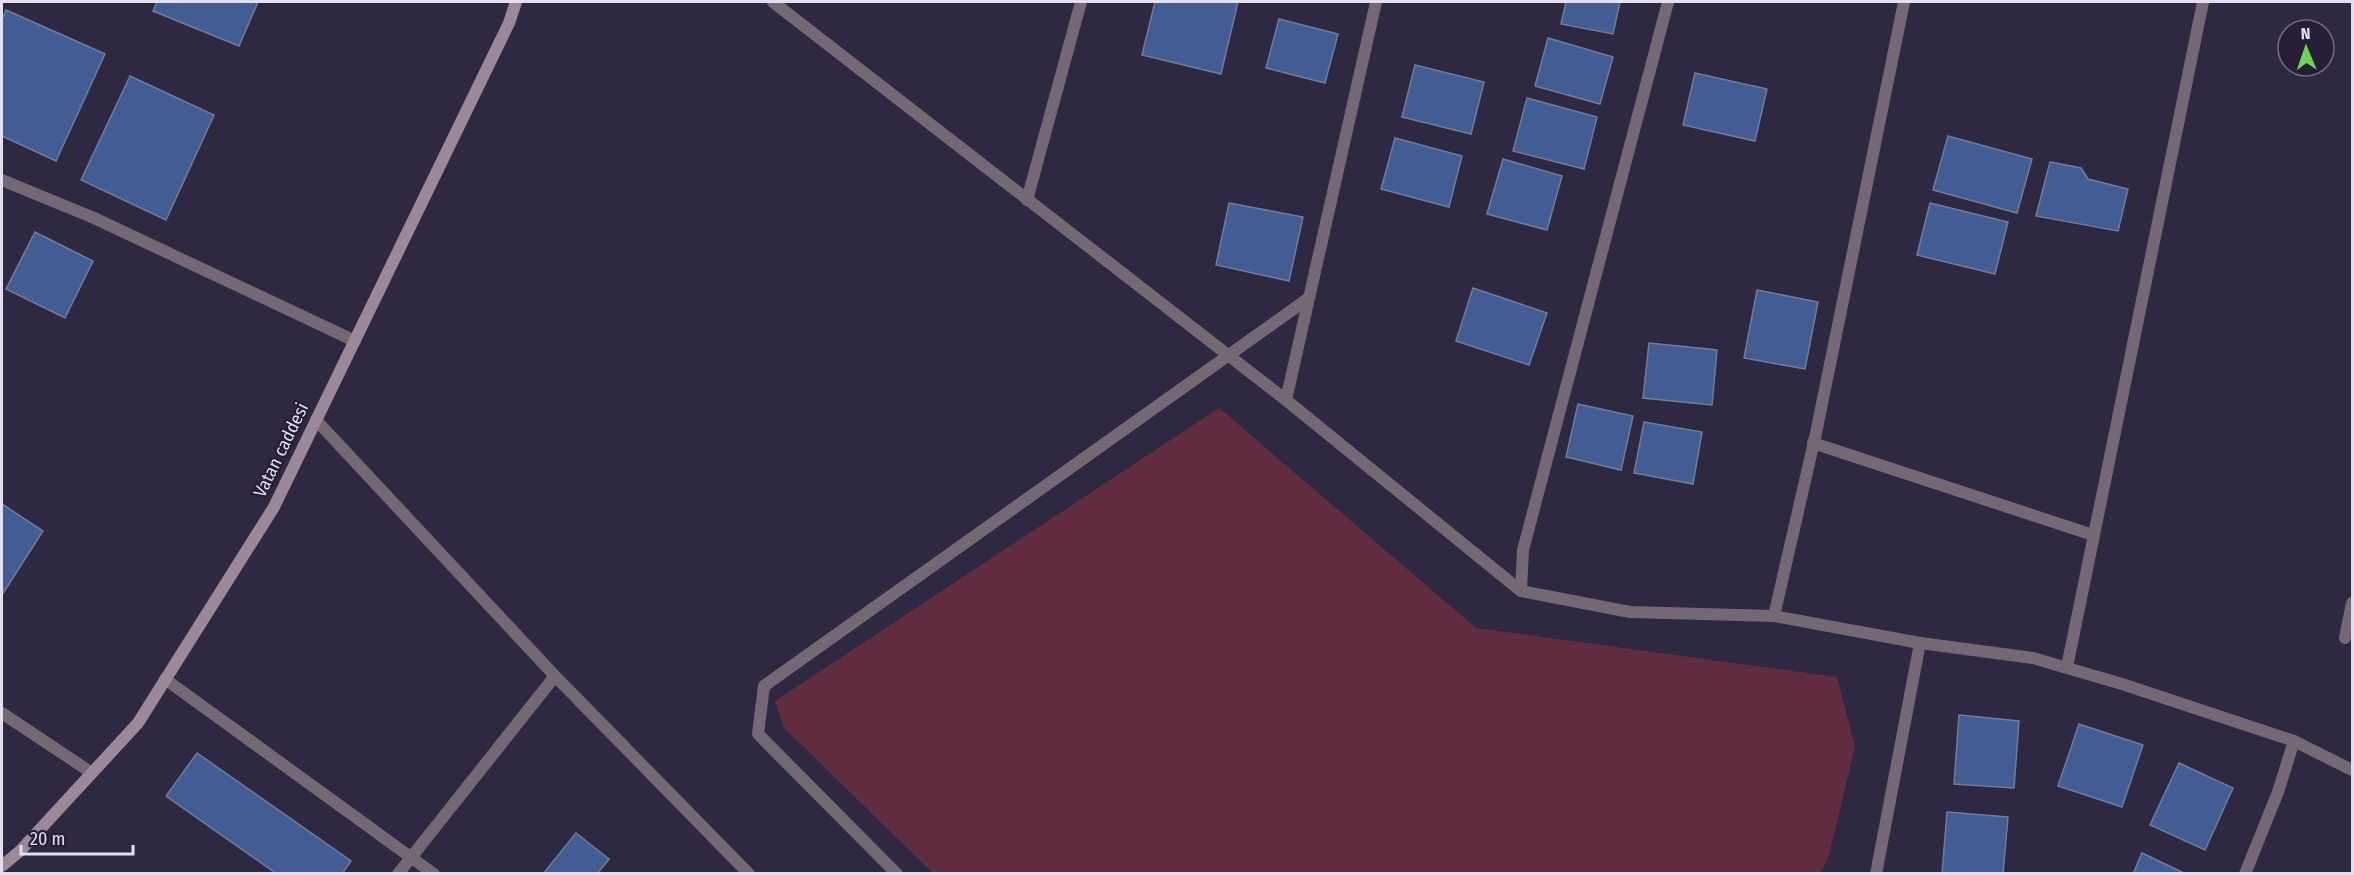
<svg xmlns="http://www.w3.org/2000/svg" width="2354" height="875" font-family="'Fira Sans Condensed',sans-serif">
<style>
.green{fill:#622c40}
.building{fill:#445c94;stroke:#6f7d9a;stroke-width:1.5}
.lines{fill:none;stroke-linecap:round;stroke-linejoin:round}
.street{stroke:#736873;stroke-width:12}
.secondary{stroke:#9b899a;stroke-width:12}
.labels{text-anchor:middle;dominant-baseline:central;stroke-width:4.5;stroke-linejoin:round;paint-order:stroke}
.street-label{font-size:18px;fill:#e3dff0;stroke:#261e37}
</style>
<rect width="100%" height="100%" fill="#2f2842"/>
<polygon class="green" points="1219,408 1476,628 1837,677 1855,747 1828,859 1820,873 933,873 784,728 775,701"/>
<g class="building">
<polygon points="157,2 258,2 239,46 153,11"/>
<polygon points="1155,2 1238,2 1221,74 1142,55"/>
<polygon points="1566,2 1620,2 1613,34 1561,24"/>
<polygon points="6,10 105,54 56,161 2,136 2,20"/>
<polygon points="1279,19 1338,34 1325,83 1266,68"/>
<polygon points="1548,38 1613,57 1600,104 1535,86"/>
<polygon points="1415,65 1484,82 1471,134 1402,117"/>
<polygon points="1695,73 1767,89 1755,141 1683,125"/>
<polygon points="130,76 214,115 166,220 81,180"/>
<polygon points="1527,98 1597,117 1584,169 1513,151"/>
<polygon points="1948,136 2032,159 2017,213 1933,190"/>
<polygon points="1395,138 1462,156 1449,207 1381,189"/>
<polygon points="1503,159 1562,176 1547,230 1487,214"/>
<polygon points="2050,162 2081,168 2088,179 2128,189 2118,231 2036,216"/>
<polygon points="1229,203 1303,217 1289,281 1216,265"/>
<polygon points="1930,203 2008,222 1995,274 1917,255"/>
<polygon points="35,232 93,261 65,318 6,289"/>
<polygon points="1473,288 1547,313 1529,365 1456,341"/>
<polygon points="1757,290 1818,302 1805,369 1744,358"/>
<polygon points="1649,343 1717,350 1712,405 1643,398"/>
<polygon points="1578,404 1633,416 1621,470 1566,457"/>
<polygon points="1644,422 1702,432 1693,484 1634,473"/>
<polygon points="2,504 43,531 2,595"/>
<polygon points="1959,715 2019,721 2014,788 1954,784"/>
<polygon points="2079,724 2143,745 2122,807 2058,786"/>
<polygon points="197,753 351,861 342,874 277,874 166,796"/>
<polygon points="2179,763 2233,788 2205,850 2150,825"/>
<polygon points="1947,812 2008,817 2003,874 1942,874"/>
<polygon points="576,833 609,859 597,874 543,874"/>
<polygon points="2142,853 2186,874 2133,874"/>
</g>
<g class="lines">
<g class="street">
<polyline points="773,2 1286,400 1521,591 1630,612 1774,616 1920,643 2033,658 2122,684 2294,741 2352,770"/>
<polyline points="2,180 94,218 355,341"/>
<polyline points="1027,200 1081,2"/>
<polyline points="1286,400 1376,2"/>
<polyline points="316,420 555,676 749,874"/>
<polyline points="1813,443 2093,535"/>
<polyline points="1521,591 1523,550 1668,2"/>
<polyline points="1774,616 1816,433 1904,2"/>
<polyline points="2345,638 2352,603"/>
<polyline points="2067,667 2203,2"/>
<polyline points="165,679 434,874"/>
<polyline points="2,713 92,773"/>
<polyline points="398,874 555,676"/>
<polyline points="897,874 758,734 764,686 1309,298"/>
<polyline points="1876,874 1920,643"/>
<polyline points="2245,874 2278,792 2294,741"/>
</g>
<polyline class="secondary" points="2,866 20,851 138,723 274,507 509,23 516,2"/>
</g>
<g class="labels">
<g class="street-label">
<text transform="translate(281 450) rotate(-64)">Vatan caddesi</text>
</g>
</g>
<rect width="2354" height="875" fill="none" stroke="#e3dff0" stroke-width="6"/>
<g transform="translate(2306 48) rotate(358)"><circle r="28" fill="#261e37" stroke="#726b81" stroke-width="1.5"/>
<path d="M0-4.5L10 22L0 15L-10 22Z" fill="#70d35f"/>
<text y="-9" font-size="16" font-weight="bold" text-anchor="middle" fill="#e3dff0">N</text>
</g>
<path d="M21 845v9h112v-9" fill="none" stroke="#e3dff0" stroke-width="3"/>
<text x="30" y="845" font-size="18" fill="#e3dff0" stroke="#261e37" stroke-width="4.5" paint-order="stroke">20 m</text>
</svg>
